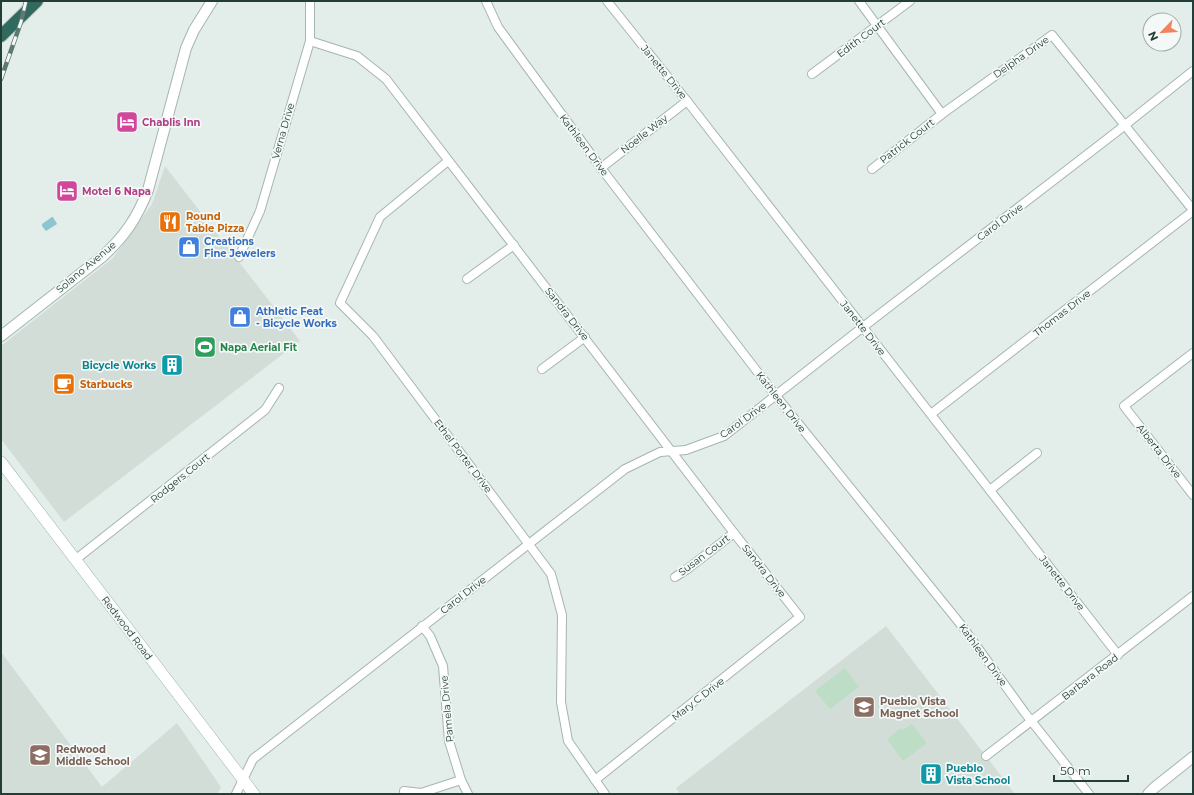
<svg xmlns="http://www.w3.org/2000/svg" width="1194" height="795" font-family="Montserrat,sans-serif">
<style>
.built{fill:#d2ddd8}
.green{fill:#bdddc6}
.water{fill:#8dc5d0}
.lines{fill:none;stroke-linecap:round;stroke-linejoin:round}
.minor-casing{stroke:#a6b5b0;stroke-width:10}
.tertiary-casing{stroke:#a6b5b0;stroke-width:12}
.secondary-casing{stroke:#a2b8b1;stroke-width:12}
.motorway-casing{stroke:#c1c9c7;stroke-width:14}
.minor{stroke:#fff;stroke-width:8}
.tertiary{stroke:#fff;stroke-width:10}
.secondary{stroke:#fff;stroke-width:11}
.motorway{stroke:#30695e;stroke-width:12}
.rail-casing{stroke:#5e7972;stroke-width:4.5}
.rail{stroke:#f4f9f7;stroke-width:3;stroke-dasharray:9;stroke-linecap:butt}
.labels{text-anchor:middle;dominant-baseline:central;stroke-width:3.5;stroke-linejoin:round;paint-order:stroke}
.street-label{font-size:10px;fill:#233e37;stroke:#f4f9f7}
.hotel-label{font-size:10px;font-weight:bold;fill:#b23c85;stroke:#f4f9f7;text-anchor:start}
.food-label{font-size:10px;font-weight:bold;fill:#c56008;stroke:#f4f9f7;text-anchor:start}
.shop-label{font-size:10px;font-weight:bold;fill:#366cbe;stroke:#f4f9f7;text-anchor:start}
.leisure-label{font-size:10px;font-weight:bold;fill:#27864d;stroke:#f4f9f7;text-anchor:start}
.culture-label{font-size:10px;font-weight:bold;fill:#0d838f;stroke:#f4f9f7;text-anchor:end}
.education-label{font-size:10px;font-weight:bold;fill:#785e54;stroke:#f4f9f7;text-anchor:start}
</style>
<rect width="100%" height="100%" fill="#e3ede9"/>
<g class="built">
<polygon points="165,166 300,341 64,522 1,439 1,346 113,258 152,204"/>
<polygon points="886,626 1015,794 680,794 676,788"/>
<polygon points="1,652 102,787 177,723 221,787 217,794 1,794"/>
</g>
<g class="green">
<polygon points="845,668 859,687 830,709 815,691"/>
<polygon points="912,724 927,743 903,761 887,739 901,728 903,730"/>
</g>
<polygon class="water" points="52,217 53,217 57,224 46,231 42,226 42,224"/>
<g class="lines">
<g class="minor-casing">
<g id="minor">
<polyline points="486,1 498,27 601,168 776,396 962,626 1025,713 1089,794"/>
<polyline points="607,1 687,101 1118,655"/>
<polyline points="859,1 942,114"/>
<polyline points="310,41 357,56 386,79 734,533 800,617 595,780"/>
<polyline points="812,74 910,1"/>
<polyline points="448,161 380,217 340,303 373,336 551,574 562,615 561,702 568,741 605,794"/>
<polyline points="601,168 687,101"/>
<polyline points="872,169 942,114 1052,35 1193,210"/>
<polyline points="239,257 260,211 310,41 310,1"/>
<polyline points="467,279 514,245"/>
<polyline points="1193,353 1124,406 1193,495"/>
<polyline points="542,369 585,337"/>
<polyline points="931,414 1193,211"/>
<polyline points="990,490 1037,453"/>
<polyline points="75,560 265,410 279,388"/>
<polyline points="675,577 686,570 734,533"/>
<polyline points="422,626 430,636 443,666 449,741 461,780 468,794"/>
<polyline points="986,756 1193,596"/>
<polyline points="404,791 421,793 461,780"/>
<polyline points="236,794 253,759 625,469 660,452 686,450 724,436 863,327 1115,133 1193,71"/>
</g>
</g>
<g class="tertiary-casing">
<g id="tertiary">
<path d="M1 336 102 257C125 236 137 218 148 190L186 48 194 30 212 1"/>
<polyline points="1148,794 1154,788 1193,757"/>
</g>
</g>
<g class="secondary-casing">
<polyline id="secondary" points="1,462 254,794"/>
</g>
<g class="motorway-casing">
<polyline id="motorway" points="1,36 37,1"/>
</g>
<use href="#minor" class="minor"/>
<use href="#tertiary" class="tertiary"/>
<use href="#secondary" class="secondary"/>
<use href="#motorway" class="motorway"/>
<g class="rail-casing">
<polyline id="rail" points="1,79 21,22 26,1"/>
</g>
<use href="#rail" class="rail"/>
</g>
<defs>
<g id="hotel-square" transform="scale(1.15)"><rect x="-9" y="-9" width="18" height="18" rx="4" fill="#d1479c" stroke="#f4f9f7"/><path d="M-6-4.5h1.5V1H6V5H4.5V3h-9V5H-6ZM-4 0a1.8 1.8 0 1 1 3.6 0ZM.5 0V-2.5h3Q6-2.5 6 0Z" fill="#fff"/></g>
<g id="restaurant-square" transform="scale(1.15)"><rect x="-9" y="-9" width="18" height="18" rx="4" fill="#e8710a" stroke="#f4f9f7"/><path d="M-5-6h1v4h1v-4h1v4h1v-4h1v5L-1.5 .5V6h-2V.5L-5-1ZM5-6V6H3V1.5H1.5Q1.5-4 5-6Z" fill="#fff"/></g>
<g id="shop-square" transform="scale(1.15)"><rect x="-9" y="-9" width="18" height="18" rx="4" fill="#3f7fe0" stroke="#f4f9f7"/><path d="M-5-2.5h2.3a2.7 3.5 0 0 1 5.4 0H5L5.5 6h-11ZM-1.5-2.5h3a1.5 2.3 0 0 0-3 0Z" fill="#fff"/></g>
<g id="stadium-square" transform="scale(1.15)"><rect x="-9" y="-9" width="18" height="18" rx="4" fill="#2e9e5b" stroke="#f4f9f7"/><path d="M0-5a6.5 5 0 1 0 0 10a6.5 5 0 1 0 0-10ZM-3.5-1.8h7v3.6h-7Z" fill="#fff"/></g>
<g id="building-square" transform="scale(1.15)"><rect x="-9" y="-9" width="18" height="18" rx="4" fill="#0f9aa8" stroke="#f4f9f7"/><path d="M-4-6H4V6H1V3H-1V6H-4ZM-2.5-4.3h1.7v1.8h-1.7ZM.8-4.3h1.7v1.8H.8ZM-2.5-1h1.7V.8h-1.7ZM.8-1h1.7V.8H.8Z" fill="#fff"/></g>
<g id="cafe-square" transform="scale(1.15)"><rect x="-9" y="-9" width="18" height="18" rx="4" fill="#e8710a" stroke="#f4f9f7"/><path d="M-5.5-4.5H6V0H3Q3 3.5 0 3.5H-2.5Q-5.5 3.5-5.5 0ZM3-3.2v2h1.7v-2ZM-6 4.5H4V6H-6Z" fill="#fff"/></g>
<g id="school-square" transform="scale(1.15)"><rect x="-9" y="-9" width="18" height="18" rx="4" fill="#8d6e63" stroke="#f4f9f7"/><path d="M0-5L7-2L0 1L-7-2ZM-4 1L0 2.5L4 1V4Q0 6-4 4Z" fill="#fff"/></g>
</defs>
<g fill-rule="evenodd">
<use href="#hotel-square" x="127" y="122"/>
<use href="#hotel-square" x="67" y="191"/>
<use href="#restaurant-square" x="170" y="222"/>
<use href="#shop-square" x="189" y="247"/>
<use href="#shop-square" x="240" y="317"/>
<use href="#stadium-square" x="205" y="347"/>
<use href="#building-square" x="172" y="365"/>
<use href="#cafe-square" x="64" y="384"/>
<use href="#school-square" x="864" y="707"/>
<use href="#school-square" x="40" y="755"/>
<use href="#building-square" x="931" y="774"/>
</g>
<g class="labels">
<g class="street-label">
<text transform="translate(861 38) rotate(-37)">Edith Court</text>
<text transform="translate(1021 57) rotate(-35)">Delpha Drive</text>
<text transform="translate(664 72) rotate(51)">Janette Drive</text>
<text transform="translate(283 131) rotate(-74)">Verna Drive</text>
<text transform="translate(644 134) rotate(-38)">Noelle Way</text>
<text transform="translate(907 141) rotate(-38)">Patrick Court</text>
<text transform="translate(584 145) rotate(53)">Kathleen Drive</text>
<text transform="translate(1000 222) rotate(-37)">Carol Drive</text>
<text transform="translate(86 267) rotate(-40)">Solano Avenue</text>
<text transform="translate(1062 313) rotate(-38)">Thomas Drive</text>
<text transform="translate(567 314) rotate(52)">Sandra Drive</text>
<text transform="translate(863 328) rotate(52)">Janette Drive</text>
<text transform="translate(781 402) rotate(52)">Kathleen Drive</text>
<text transform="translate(743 420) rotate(-36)">Carol Drive</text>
<text transform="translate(1159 451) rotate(52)">Alberta Drive</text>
<text transform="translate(463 456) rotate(53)">Ethel Porter Drive</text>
<text transform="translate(180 478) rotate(-39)">Rodgers Court</text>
<text transform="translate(704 555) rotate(-37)">Susan Court</text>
<text transform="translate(764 571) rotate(52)">Sandra Drive</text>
<text transform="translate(1062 583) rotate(52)">Janette Drive</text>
<text transform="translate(463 595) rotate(-38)">Carol Drive</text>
<text transform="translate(127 628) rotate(53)">Redwood Road</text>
<text transform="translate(983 655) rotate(54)">Kathleen Drive</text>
<text transform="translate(1090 677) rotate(-38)">Barbara Road</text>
<text transform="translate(698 699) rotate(-38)">Mary C Drive</text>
<text transform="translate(447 709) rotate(-95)">Pamela Drive</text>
</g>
<g class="hotel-label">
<text x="142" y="122">Chablis Inn</text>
<text x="82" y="191">Motel 6 Napa</text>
</g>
<g class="food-label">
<text x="186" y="216">Round<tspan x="186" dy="12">Table Pizza</tspan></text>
<text x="80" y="384">Starbucks</text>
</g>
<g class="shop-label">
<text x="204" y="241">Creations<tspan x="204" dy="12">Fine Jewelers</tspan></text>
<text x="256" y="311">Athletic Feat<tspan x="256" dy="12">- Bicycle Works</tspan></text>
</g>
<g class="leisure-label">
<text x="220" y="347">Napa Aerial Fit</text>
</g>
<g class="culture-label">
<text x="156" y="365">Bicycle Works</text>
<text x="946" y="768" text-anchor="start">Pueblo<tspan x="946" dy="12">Vista School</tspan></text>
</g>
<g class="education-label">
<text x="880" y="701">Pueblo Vista<tspan x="880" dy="12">Magnet School</tspan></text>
<text x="56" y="749">Redwood<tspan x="56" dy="12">Middle School</tspan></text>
</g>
</g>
<rect width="1194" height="795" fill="none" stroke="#233e37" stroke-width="4"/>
<g transform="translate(1162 32) rotate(245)"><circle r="19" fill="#f4f9f7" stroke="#a0aeaa"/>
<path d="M0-3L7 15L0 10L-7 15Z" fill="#ee8460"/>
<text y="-6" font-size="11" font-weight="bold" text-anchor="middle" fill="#233e37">N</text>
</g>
<path d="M1054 775v6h74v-6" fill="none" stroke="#233e37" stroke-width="2"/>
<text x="1060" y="775" font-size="12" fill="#233e37" stroke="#f4f9f7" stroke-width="3" paint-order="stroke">50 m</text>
</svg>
